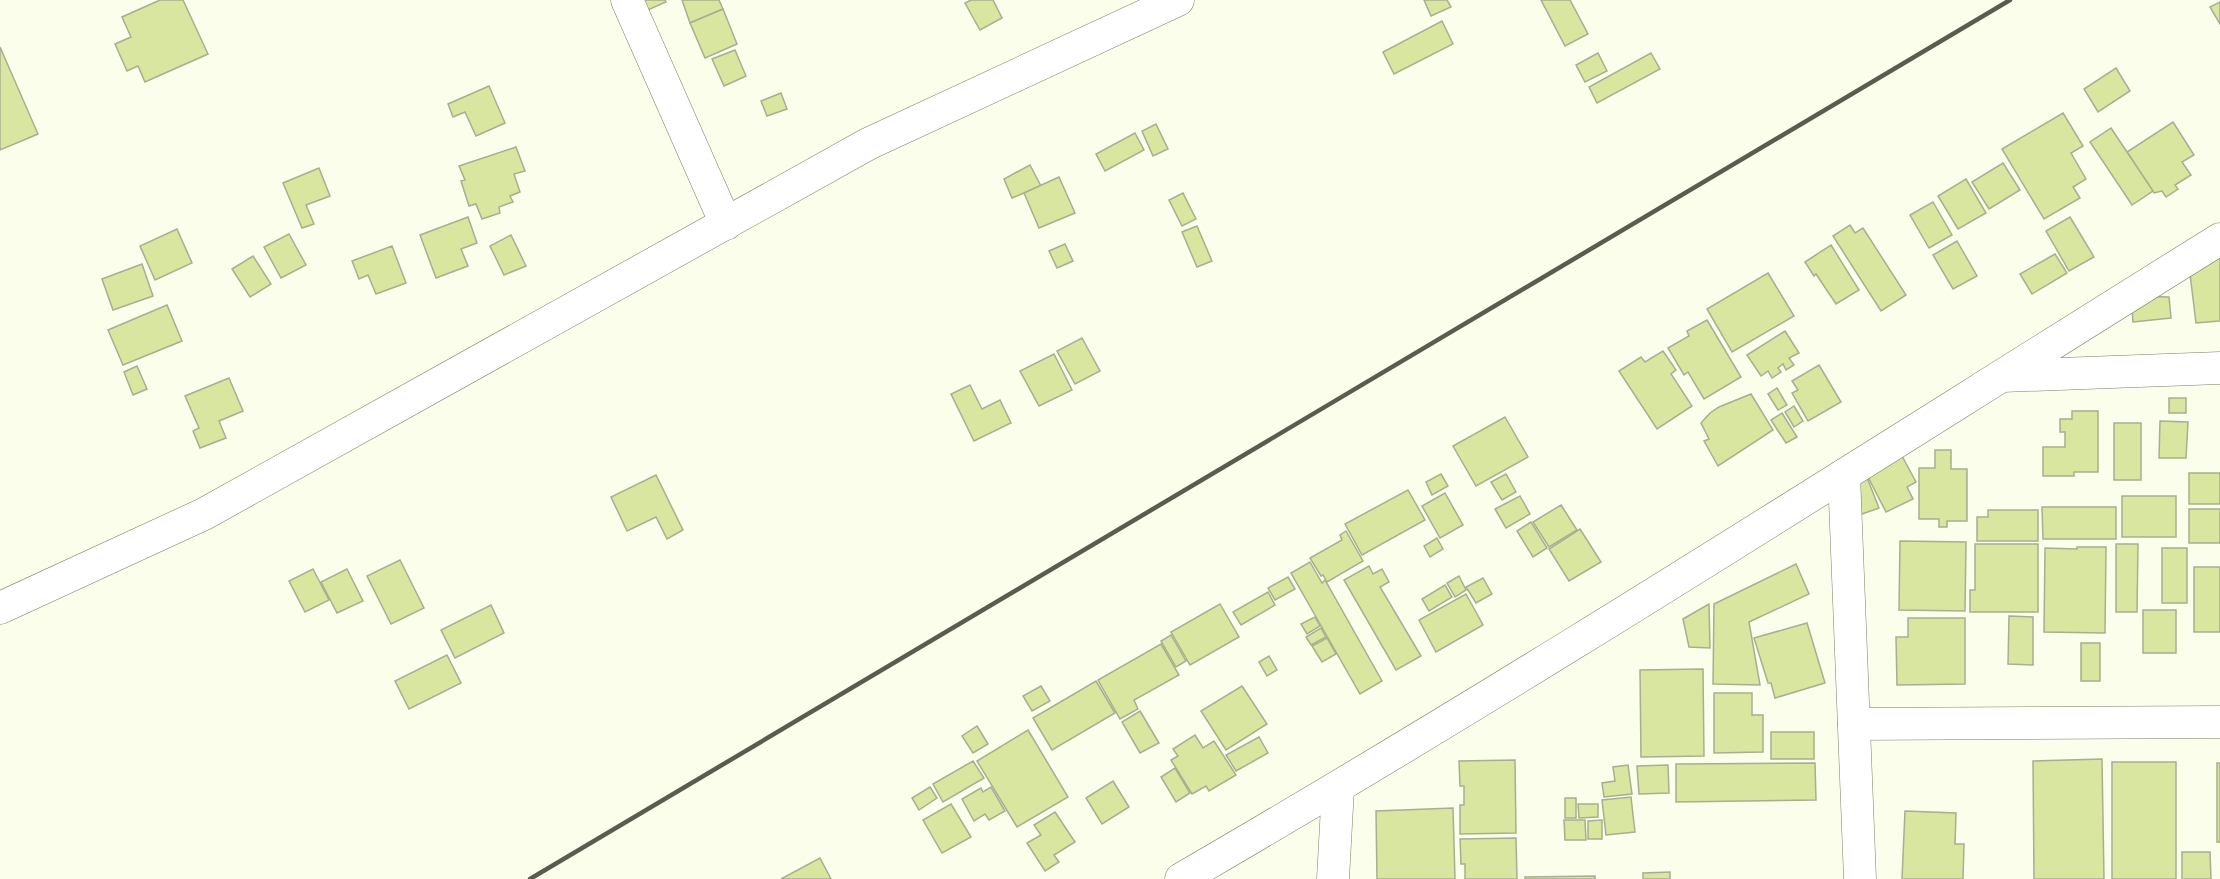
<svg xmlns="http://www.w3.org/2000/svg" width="2220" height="879" font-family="Overpass,sans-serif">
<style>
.building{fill:#d8e6a0;stroke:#a8ae90;stroke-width:1.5}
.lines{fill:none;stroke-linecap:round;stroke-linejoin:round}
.street-casing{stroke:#798063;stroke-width:33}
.street{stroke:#fff;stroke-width:32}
.rail{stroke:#595c4e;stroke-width:4.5}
</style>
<rect width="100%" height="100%" fill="#fafeeb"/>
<g class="building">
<polygon points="160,0 183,0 208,54 145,82 138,66 127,71 115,44 131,37 122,17"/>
<polygon points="636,0 665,0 666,2 641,13"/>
<polygon points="682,0 719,0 723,9 690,23"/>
<polygon points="971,0 993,0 1002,18 980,30 965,3"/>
<polygon points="1424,0 1447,0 1451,7 1431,16"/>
<polygon points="1541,0 1570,0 1588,34 1565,46"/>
<polygon points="2220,2 2220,24 2210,7"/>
<polygon points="723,9 737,44 705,58 690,23"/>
<polygon points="1442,21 1453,44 1394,74 1383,52"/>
<polygon points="0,47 38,134 0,150"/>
<polygon points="735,50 746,76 724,86 712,59"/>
<polygon points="1598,53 1607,71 1585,82 1576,65"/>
<polygon points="1651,53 1660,69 1597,103 1589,87"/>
<polygon points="2116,68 2130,91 2098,112 2084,89"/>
<polygon points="489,86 505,123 476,136 465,112 453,117 448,104"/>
<polygon points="781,93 787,109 767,116 761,101"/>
<polygon points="2063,113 2083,146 2071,153 2086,179 2073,187 2080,198 2044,219 2002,149"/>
<polygon points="2173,122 2194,155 2182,162 2191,175 2175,185 2178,189 2166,197 2162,191 2154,193 2127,152"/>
<polygon points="1156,124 1168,149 1153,156 1142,131"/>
<polygon points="2111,128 2153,191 2132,205 2090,142"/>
<polygon points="1135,133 1144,150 1105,171 1096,154"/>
<polygon points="516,147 525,171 514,174 520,192 510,196 513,202 499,207 500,213 482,219 476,204 469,206 461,181 465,180 459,166"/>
<polygon points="2003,163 2020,190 1989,209 1972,182"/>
<polygon points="1030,165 1041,186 1012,198 1004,179"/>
<polygon points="319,168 330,196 306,205 314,224 302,228 283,183"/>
<polygon points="1059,177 1075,213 1039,228 1024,193"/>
<polygon points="1966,179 1986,213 1958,229 1938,196"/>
<polygon points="1183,193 1196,219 1182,226 1169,200"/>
<polygon points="1933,202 1952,235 1929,248 1910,215"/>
<polygon points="468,217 477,243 461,249 468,266 436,278 420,235"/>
<polygon points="2070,217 2094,257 2069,271 2046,231"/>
<polygon points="1850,225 1855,233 1863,228 1906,295 1881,311 1833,236"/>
<polygon points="1197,226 1212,261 1197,267 1182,232"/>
<polygon points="177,229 192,263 155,280 140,246"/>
<polygon points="289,234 306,265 281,278 264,247"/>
<polygon points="511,235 526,266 504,275 490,246"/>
<polygon points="1957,241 1977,276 1953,289 1933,255"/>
<polygon points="1065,244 1073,261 1057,268 1049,251"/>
<polygon points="1831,245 1859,290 1836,304 1816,274 1814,276 1805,262"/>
<polygon points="392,246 406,283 376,294 368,275 359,279 352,261"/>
<polygon points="2055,254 2067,273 2032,294 2020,274"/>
<polygon points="253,256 271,284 250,297 232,269"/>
<polygon points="2220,256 2220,321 2196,323 2190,274"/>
<polygon points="142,264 153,296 113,310 102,279"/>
<polygon points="1768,273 1794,316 1732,352 1707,309"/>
<polygon points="2131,296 2169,297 2171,318 2133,322"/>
<polygon points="167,305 182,341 123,365 108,330"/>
<polygon points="1707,320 1741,377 1704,399 1688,372 1684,375 1668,348 1689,336 1687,331"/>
<polygon points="1785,331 1799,353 1789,358 1794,365 1786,370 1783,364 1778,368 1781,372 1772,378 1768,371 1761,376 1747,355"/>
<polygon points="1082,338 1100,371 1075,384 1057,351"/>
<polygon points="1663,351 1676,370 1671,374 1692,406 1657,429 1619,371 1641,357 1645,362"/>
<polygon points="1054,354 1072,390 1039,406 1020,371"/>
<polygon points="1819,365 1841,402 1808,421 1792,393 1798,390 1792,381"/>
<polygon points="137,366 147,389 133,395 124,372"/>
<polygon points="229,378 243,411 219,421 226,438 200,448 193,431 199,428 185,396"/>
<polygon points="970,385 982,409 1000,400 1011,423 974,441 951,394"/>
<polygon points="1777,388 1787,405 1778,410 1768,394"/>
<polygon points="1751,394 1773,430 1718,466 1704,441 1709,439 1701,423 1710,413 1719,407"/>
<rect x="2169" y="398" width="17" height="15"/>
<polygon points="1794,406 1803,421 1794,427 1785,412"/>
<polygon points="2072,411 2098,411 2098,472 2074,472 2074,476 2043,476 2043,447 2065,447 2065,432 2060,432 2060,419 2072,419"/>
<polygon points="1782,413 1797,437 1786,443 1771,420"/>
<polygon points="1505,417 1528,457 1476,486 1453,446"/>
<polygon points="2160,421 2188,422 2186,458 2159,458"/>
<rect x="2114" y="423" width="27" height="57"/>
<polygon points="1935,450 1951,450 1951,469 1967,469 1967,521 1947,521 1947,527 1939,527 1939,519 1919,519 1919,468 1935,468"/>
<polygon points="1902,456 1916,482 1907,487 1913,499 1886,512 1867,475"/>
<rect x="2189" y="473" width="31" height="31"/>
<polygon points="1441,474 1448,486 1432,495 1426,482"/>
<polygon points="1506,474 1516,492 1502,500 1491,482"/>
<polygon points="656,475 683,530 667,539 656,517 627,531 611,497"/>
<polygon points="1866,475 1879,508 1862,514 1849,481"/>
<polygon points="1408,490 1425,520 1362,555 1345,524"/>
<polygon points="1445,493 1463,525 1440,538 1422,506"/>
<polygon points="1520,496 1530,514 1506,528 1495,509"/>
<rect x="2122" y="496" width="54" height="41"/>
<polygon points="1561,505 1577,530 1549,547 1533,522"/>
<polygon points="2042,507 2116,507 2116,539 2043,539"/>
<rect x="2189" y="509" width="31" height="34"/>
<polygon points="1988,510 2038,510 2038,541 1977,541 1977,517 1988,517"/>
<polygon points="1531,522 1547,548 1533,557 1517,531"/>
<polygon points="1580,529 1601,562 1569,581 1549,549"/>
<polygon points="1346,531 1363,561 1327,582 1323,575 1321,576 1310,558 1342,540 1340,535"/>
<polygon points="1437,538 1443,549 1430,557 1424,546"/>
<polygon points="1900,541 1966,542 1965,611 1899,610"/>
<polygon points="1975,544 2038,544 2038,612 1970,612 1970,590 1975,590"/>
<polygon points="2116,544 2138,544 2137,612 2116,612"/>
<polygon points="2077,547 2106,547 2105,633 2044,632 2045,548 2077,549"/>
<rect x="2162" y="548" width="25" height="55"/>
<polygon points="400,560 424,608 391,624 367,576"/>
<polygon points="1310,562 1322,583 1325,580 1382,681 1360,694 1291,573"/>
<polygon points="1796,564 1809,594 1749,622 1760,685 1713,684 1714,604"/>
<polygon points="1369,566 1373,574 1382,569 1389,582 1380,587 1421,656 1396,670 1344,580"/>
<rect x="2194" y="567" width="26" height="65"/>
<polygon points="313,569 329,600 305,612 289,581"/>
<polygon points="347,569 363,601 337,613 321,582"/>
<polygon points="1459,576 1466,590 1455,597 1447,583"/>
<polygon points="1288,577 1295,589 1275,600 1268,588"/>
<polygon points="1483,578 1492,594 1476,603 1466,587"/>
<polygon points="1445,585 1452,597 1429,611 1422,599"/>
<polygon points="1268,592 1275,605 1241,625 1233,612"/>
<polygon points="1466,594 1483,625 1436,652 1419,620"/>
<polygon points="1220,604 1239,637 1190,665 1171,632"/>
<polygon points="1709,604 1710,648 1689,647 1683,619"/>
<polygon points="491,605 504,633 455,658 441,630"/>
<rect x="2143" y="610" width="33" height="43"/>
<polygon points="2009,616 2033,617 2033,665 2008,664"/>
<polygon points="1315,617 1320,626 1307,634 1301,624"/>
<polygon points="1908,618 1965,618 1965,684 1897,685 1896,637 1908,637"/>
<polygon points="1807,623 1825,683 1775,698 1771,683 1768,683 1754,638"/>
<polygon points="1321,628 1326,637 1311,645 1306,637"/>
<polygon points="1171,635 1186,661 1176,667 1161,641"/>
<polygon points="1327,638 1336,654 1322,662 1312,646"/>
<rect x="2081" y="643" width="19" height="38"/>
<polygon points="1161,644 1179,675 1134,700 1138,709 1120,719 1098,680"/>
<polygon points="447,655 461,683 409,709 395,681"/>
<polygon points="1269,656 1277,670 1267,676 1259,662"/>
<polygon points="1703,669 1704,756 1641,757 1640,670"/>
<polygon points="1096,681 1115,713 1052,750 1033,718"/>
<polygon points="1041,686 1050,701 1032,711 1023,696"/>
<polygon points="1242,686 1267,724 1226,750 1201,711"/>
<polygon points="1714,693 1752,693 1752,715 1763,715 1763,752 1714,753"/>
<polygon points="1140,711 1159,743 1140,753 1122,722"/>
<polygon points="977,726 988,744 973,753 962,736"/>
<polygon points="1028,730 1068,797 1017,827 977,761"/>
<rect x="1771" y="732" width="43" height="27"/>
<polygon points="1195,735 1203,748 1214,741 1236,775 1209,791 1206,786 1192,794 1171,760 1178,756 1173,749"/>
<polygon points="1259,737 1268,753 1236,771 1226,755"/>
<polygon points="2102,759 2104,879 2034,879 2033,761"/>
<polygon points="1515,760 1516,833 1460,834 1460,805 1464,805 1464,786 1460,786 1459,761"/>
<polygon points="973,761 984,778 943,802 933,784"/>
<rect x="2112" y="762" width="64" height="117"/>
<polygon points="1815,763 1816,800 1676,802 1676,764"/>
<rect x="2217" y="763" width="3" height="79"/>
<polygon points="1628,765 1632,794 1604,797 1602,783 1615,781 1613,767"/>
<polygon points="1668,765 1669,793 1639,794 1637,766"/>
<polygon points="1175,768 1190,793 1176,802 1161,777"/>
<polygon points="1113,781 1129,807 1102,824 1086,798"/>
<polygon points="930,787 937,798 919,810 912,798"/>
<polygon points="991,787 1005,811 989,820 985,814 974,821 962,799 981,788 983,792"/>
<polygon points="1631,797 1635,832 1606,835 1602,800"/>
<rect x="1565" y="798" width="11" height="20"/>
<polygon points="951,804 971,837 942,853 923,820"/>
<polygon points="1578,804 1598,804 1598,817 1579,818"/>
<polygon points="1453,808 1455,879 1377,879 1376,811"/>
<polygon points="1905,811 1956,813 1955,844 1964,844 1963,879 1902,879"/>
<polygon points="1055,812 1075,842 1054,855 1059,862 1045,871 1027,843 1041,835 1034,825"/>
<polygon points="1564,820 1585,820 1586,840 1565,840"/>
<polygon points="1602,820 1602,839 1588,839 1588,821"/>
<polygon points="1516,838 1517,879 1465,879 1465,864 1461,864 1460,839"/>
<polygon points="2182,852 2210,852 2211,879 2182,879"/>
<polygon points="820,858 831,879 781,879"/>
<polygon points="1670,872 1670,879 1643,879 1643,873"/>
<polygon points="1595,876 1595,879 1525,879 1525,877"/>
</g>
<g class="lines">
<g class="street-casing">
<g id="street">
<polyline points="627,0 726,224"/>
<polyline points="2002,376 2220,368"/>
<polyline points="1844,475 1860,879"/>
<polyline points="0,608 204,514 868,144 1178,0"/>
<polyline points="1854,724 2220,722"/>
<path d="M1181 879C1533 675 1875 454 2220 239"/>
<polyline points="1333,879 1338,788"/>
</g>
</g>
<use href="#street" class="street"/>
<polyline class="rail" points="530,879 2010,0"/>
</g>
</svg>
